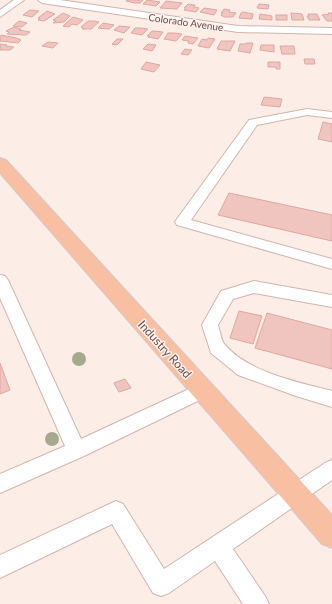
<svg xmlns="http://www.w3.org/2000/svg" width="332" height="604" font-family="Lato,sans-serif">
<style>
.building{fill:#f0c4bf;stroke:#e2a6a0}
.lines{fill:none;stroke-linecap:round;stroke-linejoin:round}
.minor-casing{stroke:#cfb5b0;stroke-width:2}
.major-casing{stroke:#d5cac9;stroke-width:2}
.minor{fill:#fff;fill-rule:evenodd}
.major{fill:#f8bfa2;fill-rule:evenodd}
.tree{fill:#a6aa8c}
.labels{text-anchor:middle;dominant-baseline:central;stroke-width:3;stroke-linejoin:round;paint-order:stroke}
.far-street-label{font-size:10px;fill:#744e4c;stroke:#fef2ed}
.street-label{font-size:12px;fill:#744e4c;stroke:#fef2ed}
</style>
<rect width="100%" height="100%" fill="#fcede7"/>
<g class="building">
<polygon points="127,0 143,0 140,3 135,3 126,1"/>
<polygon points="147,0 160,2 156,6 143,4"/>
<polygon points="166,1 182,3 177,9 160,8"/>
<polygon points="188,4 195,5 194,7 199,8 196,12 184,10 186,8 184,8"/>
<polygon points="259,4 269,5 268,9 257,8"/>
<polygon points="204,8 217,10 214,15 200,12"/>
<polygon points="224,9 230,10 229,12 236,13 233,17 224,17 221,15 223,13 221,13"/>
<polygon points="30,10 39,11 32,17 23,15"/>
<polygon points="47,11 55,14 44,21 38,20 40,18 38,18"/>
<polygon points="243,12 253,14 252,19 239,18 241,13"/>
<polygon points="63,13 70,16 64,22 53,23 56,21 53,20"/>
<polygon points="291,13 302,14 304,20 292,20"/>
<polygon points="328,13 332,13 332,21 327,21 322,15 329,14"/>
<polygon points="260,14 272,16 272,20 259,19"/>
<polygon points="308,14 317,14 320,20 309,20 307,16 309,16"/>
<rect x="276" y="15" width="11" height="5"/>
<polygon points="73,17 83,20 77,25 72,24 69,27 63,26"/>
<polygon points="19,21 27,23 22,27 13,26"/>
<polygon points="88,21 94,21 99,22 91,29 82,29 83,28 81,27"/>
<polygon points="103,23 114,25 109,29 98,28"/>
<polygon points="119,26 130,27 124,33 114,30"/>
<polygon points="14,27 21,29 19,30 30,32 26,35 7,34 9,32 6,31"/>
<polygon points="135,28 141,28 148,29 142,35 131,33"/>
<polygon points="152,31 163,32 158,39 148,37 149,36 147,36"/>
<polygon points="168,33 174,33 182,34 176,41 164,39"/>
<polygon points="1,35 16,38 21,40 18,43 0,41"/>
<polygon points="185,36 198,38 193,44 188,43 189,41 182,40"/>
<polygon points="208,38 215,39 209,48 198,46 202,39 207,40"/>
<polygon points="117,39 123,39 117,45 112,44"/>
<polygon points="221,41 235,41 230,51 217,49"/>
<polygon points="48,42 58,43 53,48 42,46"/>
<polygon points="246,43 253,43 250,53 238,51 240,44 245,44"/>
<polygon points="0,44 7,45 6,46 14,47 10,50 0,50"/>
<polygon points="148,44 156,45 152,51 143,49"/>
<polygon points="261,45 274,45 274,52 260,50"/>
<polygon points="280,46 294,46 295,54 282,54"/>
<polygon points="185,49 192,50 188,55 181,54"/>
<polygon points="304,59 314,59 315,64 305,64"/>
<polygon points="146,62 160,65 154,72 141,69"/>
<polygon points="268,62 280,62 280,69 276,69 276,67 268,67"/>
<polygon points="264,97 282,99 280,107 261,105"/>
<polygon points="323,122 332,124 332,142 318,139"/>
<polygon points="229,193 332,215 332,241 218,215"/>
<polygon points="239,311 262,316 253,344 230,338"/>
<polygon points="267,313 332,330 332,369 255,348"/>
<polygon points="0,363 10,390 0,394"/>
<polygon points="125,379 131,388 119,392 114,383"/>
</g>
<g class="lines">
<g class="minor-casing">
<g id="minor">
<polygon points="14,0 24,0 0,17 0,10"/>
<polygon points="38,0 60,0 238,26 332,28 332,34 238,32 42,3"/>
<polygon points="307,109 332,112 332,118 307,115 257,125 191,220 332,259 332,269 177,225 175,222 177,219 249,120"/>
<polygon points="0,275 5,276 8,280 81,439 202,383 208,386 211,391 208,396 84,456 0,493 0,474 65,446 0,298"/>
<path d="M254 281 332 295V307L254 293 233 299 218 325C220 331 221 341 225 345 250 373 297 382 332 391V407L296 396 238 375 211 353 202 325 221 291Z"/>
<polygon points="332,460 332,480 233,549 265,596 269,604 243,604 215,561 169,593 161,596 153,593 112,524 0,578 0,555 116,501 123,504 164,569 325,463"/>
</g>
</g>
<g class="major-casing">
<polygon id="major" points="0,158 6,160 332,515 332,548 322,544 0,173"/>
</g>
<use href="#minor" class="minor"/>
<use href="#major" class="major"/>
</g>
<g class="tree">
<circle cx="79" cy="359" r="7"/>
<circle cx="52" cy="439" r="7"/>
</g>
<g class="labels">
<g class="far-street-label">
<text transform="translate(186 22) rotate(8)">Colorado Avenue</text>
</g>
<g class="street-label">
<text transform="translate(165 349) rotate(48)">Industry Road</text>
</g>
</g>
</svg>
